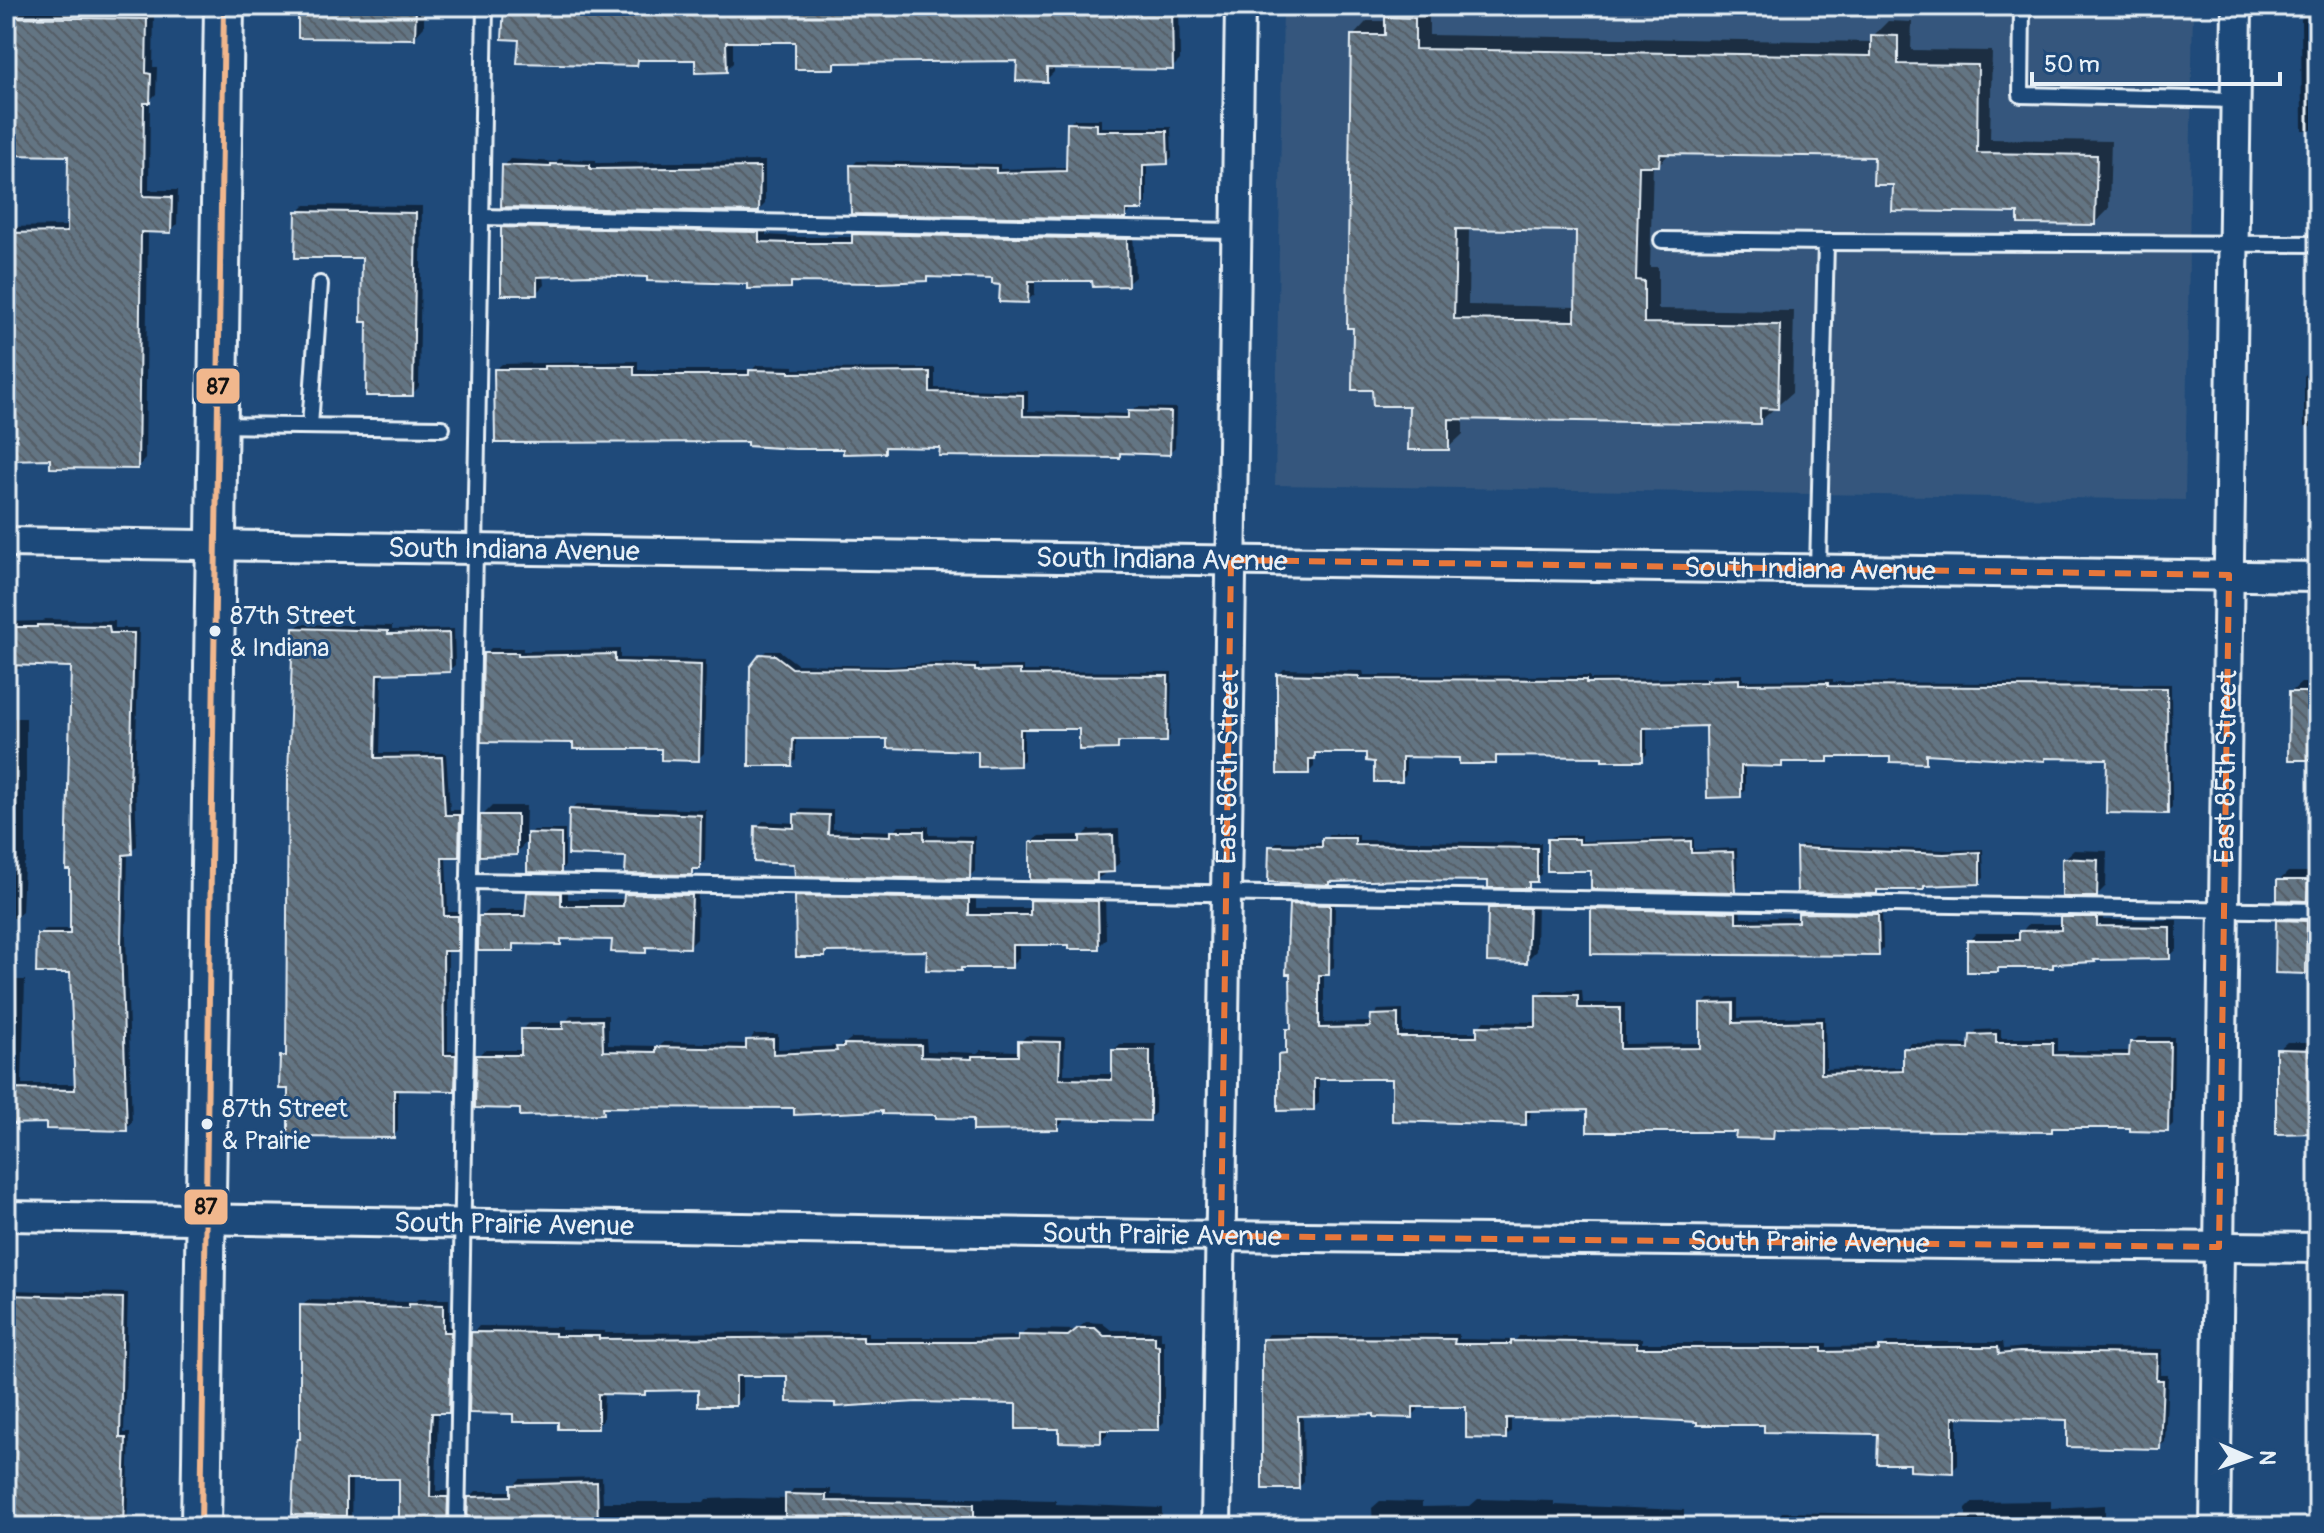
<svg xmlns="http://www.w3.org/2000/svg" width="2324" height="1533" font-family="Pangolin,sans-serif">
<style>
.built{fill:#34577d}
.shadow{fill:#0007;fill-rule:evenodd}
.building{fill:url(#building-back-hatch);stroke:#e8f1f8;stroke-width:2;fill-rule:evenodd}
.lines{fill:none;stroke-linecap:round;stroke-linejoin:round}
.service-casing{stroke:#e8f1f8;stroke-width:20}
.minor-casing{stroke:#e8f1f8;stroke-width:34}
.secondary-casing{stroke:#e8f1f8;stroke-width:44}
.service{stroke:#1f4a7a;stroke-width:14}
.minor{stroke:#1f4a7a;stroke-width:28}
.secondary{stroke:#1f4a7a;stroke-width:38}
.bus-1-casing{stroke:#1f4a7a;stroke-width:12}
.bus-1{stroke:#f1b78d;stroke-width:6}
.marked{fill:none;stroke:#e8773b;stroke-width:6;stroke-dasharray:16 10;stroke-linejoin:round}
.bus-dot{fill:#e8f1f8;stroke:#1f4a7a;stroke-width:3}
.labels{text-anchor:middle;dominant-baseline:central;stroke-width:6;stroke-linejoin:round;paint-order:stroke}
.bus-label{font-size:26px;fill:#e8f1f8;stroke:#1f4a7a;text-anchor:start}
.street-label{font-size:28px;fill:#e8f1f8;stroke:#1f4a7a}
.line-badge{stroke:#1f4a7a;stroke-width:3}
.pale-badge-label{font-size:22px;text-anchor:middle;font-weight:bold;fill:#111}
</style>
<defs>
<pattern id="building-back-hatch" width="6" height="6" patternUnits="userSpaceOnUse" patternTransform="scale(2)"><rect width="6" height="6" fill="#647483"/><path d="M-1 5l2 2M0 0l6 6M5-1l2 2" fill="none" stroke="#555e66"/></pattern>
</defs>
<rect width="100%" height="100%" fill="#1f4a7a"/>
<filter id="ink" filterUnits="userSpaceOnUse"><feTurbulence type="fractalNoise" baseFrequency=".0125" numOctaves="2"/><feDisplacementMap in="SourceGraphic" scale="16" xChannelSelector="R" yChannelSelector="G"/><feConvolveMatrix kernelMatrix="1 2 1 2 8 2 1 2 1" color-interpolation-filters="sRGB"/></filter>
<g filter="url(#ink)">
<polygon class="built" points="1283,6 2193,6 2185,500 1275,485"/>
<g class="shadow">
<polygon points="6,6 150,6 150,12 154,13 153,67 157,67 156,94 150,100 149,190 178,190 177,224 170,231 148,231 145,459 138,467 52,457 6,458 6,227 69,226 70,155 6,153"/>
<polygon points="300,6 424,6 424,27 415,37"/>
<polygon points="506,6 1179,6 1180,60 1172,68 1054,66 1054,72 1046,80 1019,59 840,61 833,67 797,40 733,40 733,63 726,70 697,58 643,58 637,64 521,38 504,37"/>
<path d="M1399 6H1429V35L1873 42V36L1888 21 1912 22 1911 50 1992 51 1990 139 2111 141 2109 209 2095 223 2019 211 1895 183 1876 155 1671 152 1659 164H1653L1650 267H1658V309L1794 311 1792 393 1759 422 1463 418V434L1448 448 1411 404 1353 36 1367 21H1387V18ZM1469 228 1578 229 1577 307 1468 305Z"/>
<polygon points="2305,15 2318,15 2318,130 2302,130 2301,19"/>
<polygon points="1074,119 1101,119 1101,127 1171,127 1172,157 1167,162 1147,163 1147,203 1142,208 1130,208 1130,212 1125,217 852,166 857,161 1000,164 1000,169 1069,167 1069,124"/>
<polygon points="510,159 556,162 559,159 596,160 596,163 765,161 765,204 759,210 504,166"/>
<polygon points="305,205 422,206 419,387 412,394 369,321 364,256 298,212"/>
<polygon points="511,221 766,225 766,235 800,237 854,237 861,227 1133,232 1135,277 1127,284 1094,279 1035,279 1035,294 1027,301 994,277 930,275 926,279 797,280 790,286 649,275 543,275 544,285 536,293 503,228"/>
<polygon points="638,361 638,370 752,370 757,365 794,366 794,369 935,368 935,388 1028,391 1028,411 1130,414 1136,407 1176,408 1175,447 1169,453 1123,451 1119,456 942,446 890,445 885,451 749,440 496,369 502,364"/>
<polygon points="2314,366 2318,366 2318,435 2312,435 2311,427 2304,427 2304,376"/>
<polygon points="45,619 115,621 115,628 139,628 135,783 137,846 128,852 126,937 132,1122 126,1129 48,1121 6,1122 6,980 25,980 22,1084 77,1084 72,971 39,935 45,929 72,929 73,665 23,664 18,669 6,669 6,622 43,621"/>
<polygon points="300,624 392,626 392,630 454,629 455,665 449,670 382,672 380,753 446,753 450,810 465,810 464,849 458,855 446,855 448,912 463,912 462,944 457,949 448,949 448,1051 460,1051 460,1084 454,1089 398,1088 398,1131 393,1136 290,1087 282,1057 288,1051 295,629"/>
<polygon points="491,648 523,648 523,651 620,649 620,658 706,660 704,753 698,759 663,747 575,741 485,654"/>
<polygon points="766,651 780,651 797,664 893,666 938,663 979,664 979,667 1023,666 1023,671 1172,672 1170,736 1166,740 1122,740 1117,747 1081,727 1024,727 1024,760 1019,764 980,749 889,737 796,737 796,760 791,764 761,656"/>
<polygon points="1284,669 1363,671 1364,675 1590,676 1590,679 1710,678 1713,675 1743,674 1743,680 1833,679 1833,682 2171,684 2172,807 2167,812 2109,757 1930,752 1925,761 1892,755 1833,755 1828,760 1787,760 1781,765 1745,764 1745,790 1740,795 1708,724 1647,726 1647,754 1642,759 1604,755 1501,754 1495,762 1461,756 1406,755 1406,775 1401,780 1368,751 1319,752 1314,758 1314,767 1309,772 1279,674"/>
<polygon points="2301,683 2318,683 2318,757 2291,692"/>
<polygon points="6,718 26,718 26,861 24,864 22,912 15,918 6,918"/>
<polygon points="577,804 706,810 705,861 691,873 628,855 571,810"/>
<polygon points="492,806 526,806 525,838 534,830 565,830 565,866 561,870 529,839 516,853 482,816"/>
<polygon points="802,809 833,810 833,829 895,831 899,826 929,826 929,835 975,836 975,871 969,877 796,862 757,827 763,821 796,823 796,815"/>
<polygon points="1119,829 1120,863 1097,879 1032,843 1039,836 1084,835 1089,830"/>
<polygon points="1329,834 1359,834 1359,840 1541,843 1541,874 1528,886 1490,879 1332,880 1330,883 1271,847 1277,842 1324,843"/>
<polygon points="1582,835 1582,841 1694,837 1694,850 1737,848 1738,885 1734,890 1593,869 1549,840 1553,836"/>
<polygon points="1802,845 1949,850 1983,849 1984,878 1979,882 1928,884 1924,888 1880,888 1876,892 1798,849"/>
<polygon points="2074,850 2107,851 2106,886 2097,895 2064,859"/>
<polygon points="2288,872 2318,872 2318,899 2279,898 2279,881"/>
<polygon points="536,885 568,886 568,899 625,899 626,894 633,887 698,888 697,939 690,946 651,945 645,951 614,938 566,937 560,943 520,942 512,949 480,917 488,910 528,910 529,893"/>
<polygon points="805,889 976,892 976,908 1032,908 1032,901 1039,893 1105,894 1106,939 1098,947 1071,943 1019,943 1019,958 1011,966 929,949 829,950 824,955 797,897"/>
<polygon points="1297,899 1335,900 1334,967 1324,973 1324,1023 1372,1022 1373,1016 1378,1010 1403,1009 1403,1032 1479,1032 1479,1027 1484,1021 1538,1022 1538,996 1543,991 1582,990 1583,1003 1625,1003 1625,1044 1702,1043 1702,1005 1708,999 1738,998 1738,1018 1825,1016 1826,1069 1905,1067 1905,1048 1911,1043 1971,1044 1972,1035 1977,1030 2001,1029 2001,1038 2057,1038 2057,1051 2132,1051 2132,1043 2138,1037 2174,1037 2173,1124 2167,1130 2132,1126 2055,1126 2051,1130 1778,1127 1773,1137 1589,1108 1531,1109 1530,1118 1525,1123 1394,1077 1319,1077 1319,1103 1313,1108 1280,1055 1288,1050 1288,1030 1293,1025 1291,905"/>
<polygon points="1499,899 1537,899 1536,951 1527,960 1490,908"/>
<polygon points="1599,905 1740,907 1741,918 1800,917 1800,913 1805,908 1882,909 1883,949 1878,954 1593,910"/>
<polygon points="2071,910 2104,911 2103,920 2177,920 2177,949 2169,957 2097,958 2094,961 2056,961 2052,966 2001,966 1997,970 1969,941 1976,933 2021,933 2028,924 2063,924 2063,918"/>
<polygon points="2287,912 2318,913 2318,971 2277,971 2278,921"/>
<polygon points="571,1015 608,1015 608,1045 660,1046 664,1042 748,1044 754,1034 778,1034 778,1049 841,1046 852,1038 926,1039 927,1051 977,1053 981,1050 1020,1051 1020,1042 1026,1036 1065,1037 1064,1074 1114,1074 1114,1050 1120,1044 1156,1044 1155,1113 1149,1119 1063,1117 1063,1122 1057,1128 938,1113 884,1109 610,1105 603,1112 522,1107 478,1056 484,1050 523,1050 523,1029 529,1023 565,1023"/>
<polygon points="2287,1042 2318,1042 2318,1130 2278,1132 2278,1050"/>
<polygon points="6,1290 128,1293 124,1433 130,1433 127,1527 53,1527 53,1520 6,1520"/>
<polygon points="418,1299 449,1299 449,1326 456,1326 455,1404 448,1411 438,1411 436,1491 453,1491 456,1527 401,1527 401,1477 352,1477 351,1527 293,1527 297,1448 302,1437 302,1306 308,1300 414,1302"/>
<polygon points="1086,1322 1102,1323 1111,1330 1161,1331 1161,1340 1164,1340 1164,1422 1158,1428 1107,1428 1107,1435 1100,1441 1061,1427 1018,1402 837,1401 789,1374 742,1374 742,1397 735,1404 700,1388 604,1392 603,1420 597,1427 515,1412 473,1333 479,1326 561,1327 561,1330 605,1331 605,1333 868,1332 868,1337 978,1337 1021,1336 1027,1329 1076,1330"/>
<polygon points="1269,1334 1459,1334 1459,1339 1516,1340 1519,1336 1642,1338 1642,1343 1827,1343 1827,1347 1883,1346 1887,1342 2003,1342 2004,1349 2026,1347 2162,1349 2160,1375 2168,1375 2165,1442 2159,1447 2069,1418 1958,1415 1958,1465 1952,1471 1912,1462 1880,1432 1699,1420 1511,1416 1511,1431 1505,1437 1468,1405 1418,1405 1418,1410 1412,1416 1376,1412 1303,1414 1304,1482 1299,1487 1264,1340"/>
<polygon points="602,1477 603,1502 704,1502 706,1499 738,1498 787,1499 793,1489 831,1489 831,1495 1056,1500 1056,1504 1162,1508 1162,1527 469,1527 470,1497 476,1491 513,1491 513,1486 520,1479"/>
<polygon points="1478,1499 1554,1501 1554,1505 1684,1510 1684,1527 1373,1527 1372,1508 1380,1501 1422,1502 1422,1507 1470,1506"/>
<polygon points="2051,1501 2051,1508 2105,1505 2105,1523 2169,1522 2169,1527 1775,1527 1775,1520 1782,1512 1966,1516 1966,1509 1973,1502"/>
</g>
<g class="building">
<polygon points="298,6 416,6 415,39 298,38"/>
<polygon points="504,6 1172,9 1173,70 1047,68 1047,82 1016,81 1017,61 834,63 834,69 795,69 795,42 726,42 727,72 695,73 695,60 638,60 637,66 517,63 519,40 502,39"/>
<polygon points="6,17 147,19 146,73 151,74 150,103 144,103 143,196 172,197 171,233 141,232 138,469 50,468 50,459 6,460 6,233 67,232 68,156 6,155"/>
<path d="M1385 17 1415 18V49L1871 56V35L1898 36V64L1978 65 1977 153 2097 155 2095 225 2018 224V213L1892 211 1893 185H1873L1874 157 1660 154 1659 166H1639L1636 280 1644 281V323L1780 325 1778 409 1760 408V424L1449 419V450H1408L1409 406H1373L1372 390H1352L1353 328H1347L1351 35H1385ZM1456 229 1576 231 1575 321 1454 319Z"/>
<polygon points="1067,123 1097,124 1097,131 1167,131 1168,164 1143,165 1143,210 1126,210 1126,219 851,214 850,165 996,168 996,173 1066,171"/>
<polygon points="551,164 590,165 590,169 760,167 759,212 501,207 502,165 551,167"/>
<polygon points="296,211 416,213 413,396 366,396 367,322 361,322 362,258 295,258"/>
<polygon points="501,227 759,232 759,242 791,243 852,243 852,234 1127,239 1128,286 1093,287 1092,281 1029,281 1028,303 999,302 1000,285 992,284 992,279 927,277 927,281 879,283 791,282 791,288 747,289 747,284 647,281 647,277 590,275 537,277 537,295 501,295"/>
<polygon points="544,366 634,366 634,375 749,375 749,370 789,371 789,373 930,372 930,392 1023,395 1023,416 1128,418 1128,411 1171,412 1170,455 1120,453 1120,458 939,456 940,448 885,447 885,453 843,454 843,449 795,449 747,446 747,442 495,443 494,369 544,369"/>
<polygon points="37,625 109,626 110,633 134,633 130,790 132,854 123,855 121,944 127,1131 46,1129 46,1123 6,1124 6,1089 75,1090 70,973 36,973 37,934 70,934 70,870 66,870 71,667 6,665 6,627 37,627"/>
<polygon points="293,628 388,631 388,634 449,633 450,672 377,674 375,758 442,757 445,815 460,815 459,857 442,857 444,916 458,916 458,951 443,951 444,1055 456,1055 455,1091 394,1090 394,1138 288,1137 288,1089 279,1089 280,1056 286,1056 288,776"/>
<polygon points="483,653 518,653 518,656 615,654 615,662 701,665 699,761 661,760 661,749 573,749 573,743 481,742"/>
<polygon points="760,654 775,655 792,668 887,669 933,667 975,668 975,671 1020,670 1020,675 1168,676 1167,742 1118,742 1118,749 1079,750 1079,729 1020,729 1020,766 978,767 978,751 887,748 887,739 793,739 792,766 749,766 750,667"/>
<polygon points="1277,674 1359,676 1359,679 1586,680 1586,683 1706,682 1706,680 1739,679 1739,684 1828,683 1828,686 2167,688 2168,814 2106,813 2107,759 2045,758 2045,761 1926,754 1926,763 1890,762 1890,757 1828,757 1828,762 1782,762 1782,767 1741,766 1741,797 1707,798 1706,726 1643,728 1643,761 1602,761 1602,757 1496,756 1496,764 1459,764 1459,758 1402,757 1402,782 1374,782 1374,762 1366,761 1366,753 1315,753 1315,759 1309,759 1309,774 1277,774"/>
<polygon points="2289,692 2318,692 2318,760 2288,760"/>
<polygon points="569,809 701,815 700,869 692,869 692,875 625,874 626,857 568,855"/>
<polygon points="794,814 829,815 828,834 891,836 891,831 924,831 924,840 971,841 970,879 795,876 794,864 754,862 755,826 794,828"/>
<polygon points="480,815 517,815 517,855 479,856"/>
<polygon points="527,833 561,834 561,873 527,872"/>
<polygon points="1113,835 1114,872 1097,873 1097,881 1030,880 1030,842 1080,842 1080,836"/>
<polygon points="1322,838 1355,838 1355,845 1537,848 1537,882 1529,882 1529,888 1488,888 1488,881 1408,880 1330,882 1330,885 1268,882 1269,846 1322,847"/>
<polygon points="1547,839 1579,839 1579,844 1691,841 1691,853 1733,852 1735,892 1591,889 1591,871 1547,871"/>
<polygon points="1796,848 1944,854 1980,852 1980,884 1924,886 1924,890 1877,890 1877,894 1797,893"/>
<polygon points="2062,858 2098,860 2097,897 2062,897"/>
<polygon points="2277,880 2308,880 2307,901 2277,900"/>
<polygon points="527,892 561,893 561,906 623,906 624,894 692,895 690,948 646,947 646,953 611,952 612,940 561,939 561,945 513,944 513,951 478,951 478,916 525,916"/>
<polygon points="795,896 969,899 969,915 1030,915 1030,900 1098,901 1099,949 1069,949 1069,945 1012,945 1012,968 961,968 961,971 926,970 927,951 825,952 825,957 796,957"/>
<polygon points="1289,904 1330,905 1329,975 1319,975 1319,1028 1370,1027 1371,1015 1398,1014 1398,1037 1477,1037 1477,1026 1536,1027 1536,995 1578,995 1578,1008 1620,1008 1620,1049 1700,1048 1700,1004 1733,1003 1733,1023 1821,1021 1821,1074 1903,1071 1903,1048 1969,1049 1970,1035 1996,1034 1996,1043 2053,1043 2053,1055 2129,1056 2130,1042 2170,1042 2168,1132 2130,1131 2130,1128 2052,1128 2052,1132 1774,1129 1773,1139 1735,1138 1736,1132 1587,1132 1587,1110 1526,1111 1526,1125 1392,1121 1392,1079 1314,1079 1314,1110 1278,1111 1278,1055 1286,1054 1286,1029 1291,1029 1290,974 1286,974"/>
<polygon points="1488,908 1529,908 1527,963 1487,962"/>
<polygon points="1591,909 1736,912 1736,923 1798,922 1798,913 1878,914 1879,956 1591,954"/>
<polygon points="2061,917 2097,917 2097,926 2170,927 2170,959 2094,960 2095,962 2053,964 2053,968 1998,968 1998,972 1967,972 1967,940 2019,940 2019,931 2061,930"/>
<polygon points="2276,920 2307,921 2306,974 2275,973"/>
<polygon points="602,1020 603,1051 656,1052 656,1047 746,1049 746,1040 773,1039 773,1054 837,1051 836,1047 844,1047 844,1044 921,1045 921,1057 972,1059 972,1056 1018,1056 1018,1041 1060,1042 1059,1079 1112,1080 1112,1050 1150,1050 1150,1121 1058,1119 1058,1130 973,1131 973,1119 936,1118 936,1115 882,1114 882,1111 794,1115 794,1108 603,1107 604,1114 520,1116 520,1109 475,1108 476,1055 521,1055 521,1029 563,1029 563,1021"/>
<polygon points="2276,1049 2316,1050 2316,1133 2276,1134"/>
<polygon points="6,1295 123,1298 120,1438 126,1438 123,1527 51,1527 51,1522 6,1522"/>
<polygon points="409,1304 443,1305 443,1332 451,1332 449,1413 432,1413 431,1431 430,1497 448,1497 447,1527 399,1527 399,1479 346,1479 346,1516 292,1515 295,1448 298,1439 300,1439 300,1305 409,1308"/>
<polygon points="1078,1328 1095,1328 1104,1336 1155,1336 1155,1345 1159,1346 1159,1430 1101,1430 1101,1443 1059,1442 1059,1429 1016,1429 1016,1404 917,1402 835,1407 835,1403 787,1402 787,1376 736,1376 736,1406 698,1406 698,1390 645,1391 645,1395 598,1394 598,1429 558,1429 558,1422 513,1422 513,1414 469,1413 471,1332 555,1333 555,1336 599,1336 599,1339 863,1337 863,1342 970,1342 1018,1341 1018,1335 1068,1336"/>
<polygon points="1307,1338 1455,1339 1454,1344 1511,1344 1511,1341 1637,1343 1637,1348 1822,1348 1822,1352 1879,1351 1879,1347 1998,1347 1999,1354 2019,1352 2157,1354 2156,1380 2163,1380 2160,1449 2067,1447 2067,1420 1953,1417 1953,1473 1910,1471 1910,1464 1877,1464 1878,1434 1764,1432 1764,1425 1697,1425 1697,1422 1647,1419 1506,1418 1506,1439 1466,1438 1466,1407 1413,1407 1413,1418 1374,1417 1374,1414 1298,1416 1299,1489 1262,1489 1262,1339"/>
<polygon points="597,1482 598,1527 467,1527 468,1497 511,1496 511,1485"/>
<polygon points="785,1494 826,1495 826,1501 974,1504 974,1527 785,1527"/>
</g>
<g class="lines">
<g class="service-casing">
<g id="service">
<polyline points="2022,6 2021,95 2236,100"/>
<polyline points="481,217 1236,231"/>
<polyline points="1662,240 1826,242 1818,569"/>
<polyline points="1826,242 2318,244"/>
<polyline points="218,425 442,428"/>
<polyline points="310,426 320,284"/>
<polyline points="468,881 2318,911"/>
<polyline points="457,1527 485,6"/>
</g>
</g>
<g class="minor-casing">
<g id="minor">
<path id="s1" d="M6 542 2318 577"/>
<path id="s2" d="M6 1216 1221 1236 2318 1248"/>
<path id="s3" d="M1216 1527 1240 6"/>
<path id="s4" d="M2215 1527 2237 6"/>
</g>
</g>
<g class="secondary-casing">
<polyline id="secondary" points="201,1527 224,6"/>
</g>
<use href="#service" class="service"/>
<use href="#minor" class="minor"/>
<use href="#secondary" class="secondary"/>
<g class="bus-1-casing">
<polyline id="bus-1" points="201,1527 224,6"/>
</g>
<use href="#bus-1" class="bus-1"/>
</g>
</g>
<path class="marked" d="M1231 560 2229 575 2219 1247 1221 1236Z"/>
<g class="bus-dot">
<circle cx="215" cy="631" r="7"/>
<circle cx="207" cy="1124" r="7"/>
</g>
<g class="labels">
<g class="bus-label">
<text x="230" y="616">87th Street<tspan x="230" dy="32">&amp; Indiana</tspan></text>
<text x="222" y="1109">87th Street<tspan x="222" dy="32">&amp; Prairie</tspan></text>
</g>
<g class="street-label">
<text stroke="none"><textPath href="#s1" startOffset="508">South Indiana Avenue</textPath></text>
<text stroke="none"><textPath href="#s1" startOffset="1156">South Indiana Avenue</textPath></text>
<text stroke="none"><textPath href="#s1" startOffset="1804">South Indiana Avenue</textPath></text>
<text stroke="none"><textPath href="#s3" startOffset="760">East 86th Street</textPath></text>
<text stroke="none"><textPath href="#s4" startOffset="760">East 85th Street</textPath></text>
<text stroke="none"><textPath href="#s2" startOffset="508">South Prairie Avenue</textPath></text>
<text stroke="none"><textPath href="#s2" startOffset="1156">South Prairie Avenue</textPath></text>
<text stroke="none"><textPath href="#s2" startOffset="1804">South Prairie Avenue</textPath></text>
</g>
</g>
<g class="line-badge">
<rect x="195" y="367" width="46" height="38" rx="8" fill="#f1b78d"/>
<rect x="183" y="1188" width="46" height="38" rx="8" fill="#f1b78d"/>
</g>
<g class="pale-badge-label">
<text x="218" y="394">87</text>
<text x="206" y="1214">87</text>
</g>
<rect width="2324" height="1533" fill="none" stroke="#1f4a7a" stroke-width="32"/>
<rect x="16" y="16" width="2292" height="1501" fill="none" stroke="#e8f1f8" stroke-width="3" filter="url(#ink)"/>
<g transform="translate(2248 1457) rotate(92)" stroke="#1f4a7a" stroke-width="6" paint-order="stroke">
<path d="M0-6L14 30L0 20L-14 30Z" fill="#e8f1f8"/>
<text y="-12" font-size="22" font-weight="bold" text-anchor="middle" fill="#e8f1f8">N</text>
</g>
<path d="M2032 72v12h248v-12" fill="none" stroke="#e8f1f8" stroke-width="4"/>
<text x="2044" y="72" font-size="24" fill="#e8f1f8" stroke="#1f4a7a" stroke-width="6" paint-order="stroke">50 m</text>
</svg>
